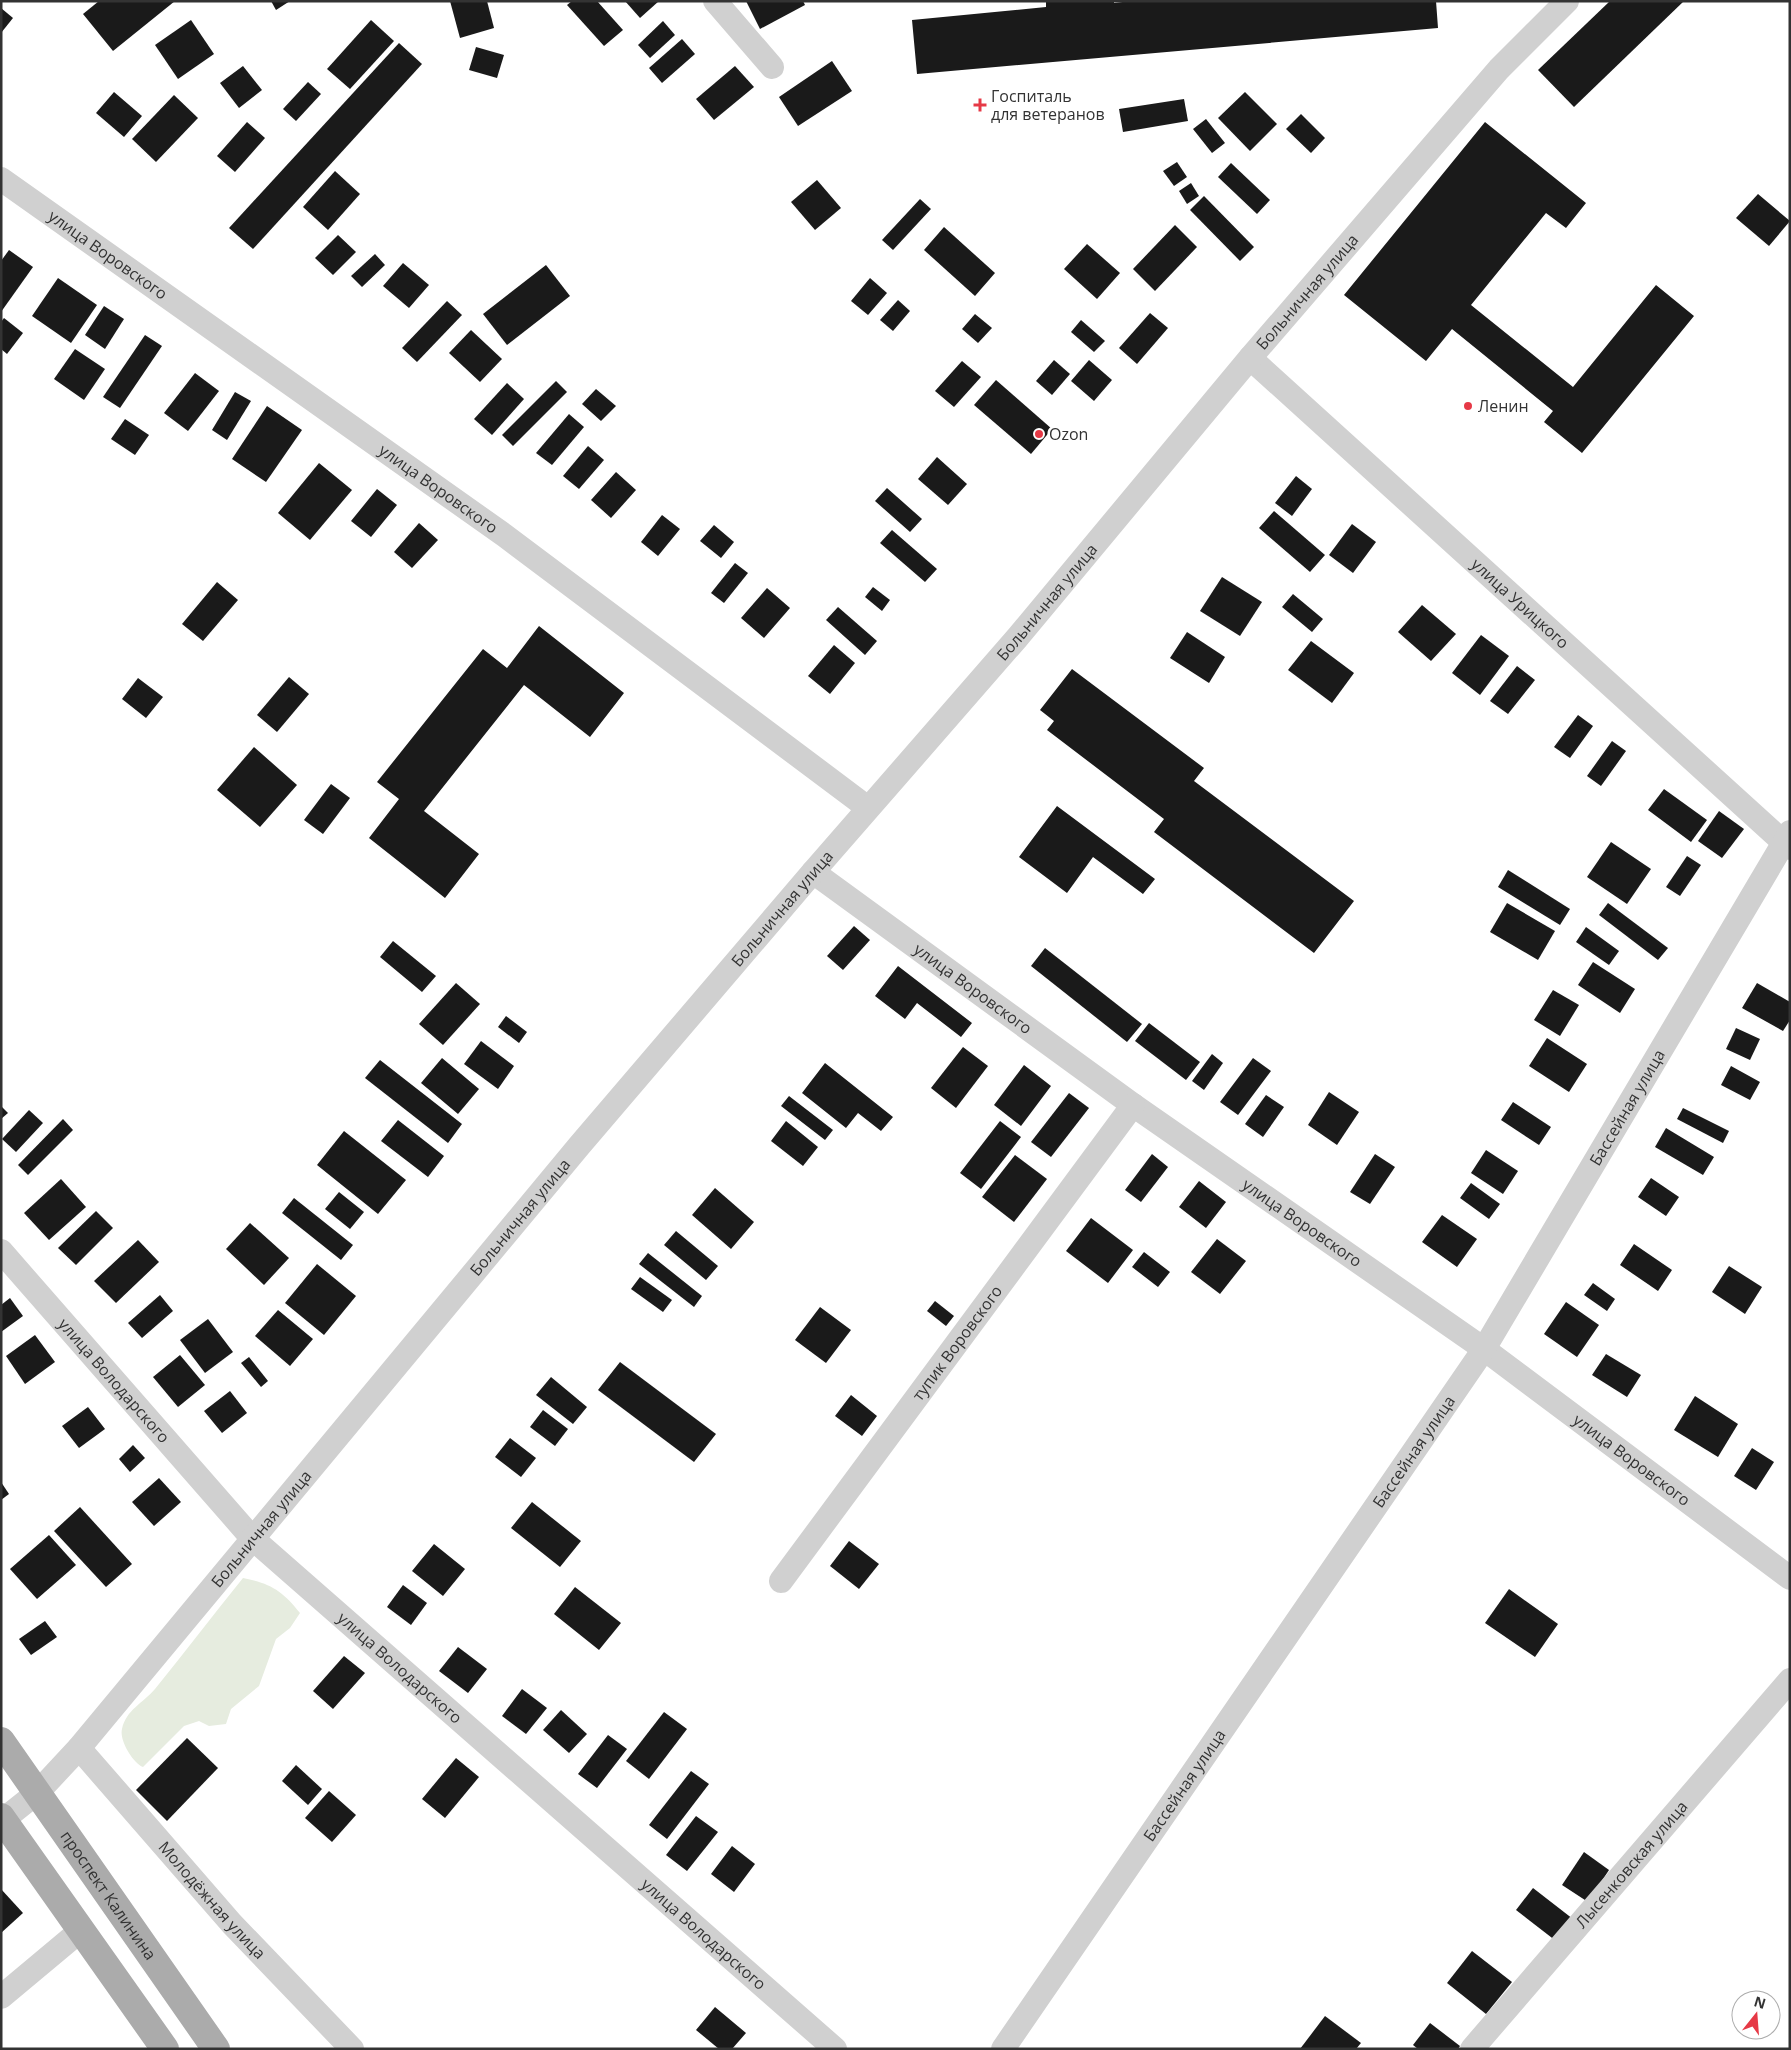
<svg xmlns="http://www.w3.org/2000/svg" width="1791" height="2050" font-family="'Open Sans',sans-serif">
<style>
.green{fill:#e6ecdf}
.building{fill:#1a1a1a}
.lines{fill:none;stroke-linecap:round;stroke-linejoin:round}
.street{stroke:#d0d0d0;stroke-width:24}
.primary{stroke:#ababab;stroke-width:28}
.poi-dot{fill:#e63946;stroke:#fff;stroke-width:2}
.labels{text-anchor:middle;dominant-baseline:central;stroke-width:5;stroke-linejoin:round;paint-order:stroke}
.poi-label{font-size:16px;fill:#333;stroke:#fff;text-anchor:start}
.street-label{font-size:16px;fill:#333;stroke:#fff}
</style>
<rect width="100%" height="100%" fill="#fff"/>
<path class="green" d="M243 1578C270 1583 283 1591 300 1613L290 1628 276 1639 259 1686 231 1709 226 1724 209 1726 199 1721 184 1726 143 1767C133 1763 119 1740 122 1729 126 1710 143 1703 155 1689 185 1652 213 1615 243 1578Z"/>
<g class="building">
<polygon points="99,1 175,1 113,51 83,14"/>
<polygon points="271,1 290,1 276,10"/>
<polygon points="450,1 487,1 494,28 460,38"/>
<polygon points="572,1 597,1 623,30 604,46 567,5"/>
<polygon points="625,1 659,1 640,18"/>
<polygon points="746,1 803,1 805,5 760,29"/>
<polygon points="1046,1 1114,1 1114,3 1131,1 1436,1 1438,28 917,74 912,20 1046,7"/>
<polygon points="1610,1 1684,1 1574,107 1538,70"/>
<polygon points="1,8 13,18 1,33"/>
<polygon points="191,20 214,54 178,79 155,45"/>
<polygon points="371,20 394,41 350,89 327,69"/>
<polygon points="663,21 675,35 650,58 638,45"/>
<polygon points="682,39 695,54 662,83 649,68"/>
<polygon points="399,43 422,64 253,249 229,228"/>
<polygon points="476,47 504,55 497,78 469,70"/>
<polygon points="832,61 852,91 798,126 779,97"/>
<polygon points="243,66 262,90 239,108 220,83"/>
<polygon points="735,66 754,87 714,120 696,99"/>
<polygon points="308,82 321,94 296,121 283,109"/>
<polygon points="114,92 142,116 124,137 96,113"/>
<polygon points="1245,92 1277,124 1250,151 1218,118"/>
<polygon points="174,95 198,118 156,162 132,139"/>
<polygon points="1184,99 1188,121 1123,132 1119,109"/>
<polygon points="1301,114 1325,138 1311,153 1286,129"/>
<polygon points="1206,119 1225,143 1212,153 1193,129"/>
<polygon points="247,122 265,138 235,172 217,156"/>
<polygon points="1485,122 1586,203 1566,228 1546,213 1471,305 1573,387 1656,285 1694,316 1582,453 1544,422 1553,411 1452,329 1426,361 1344,295"/>
<polygon points="1177,162 1187,177 1174,186 1163,171"/>
<polygon points="1231,163 1270,200 1257,214 1218,177"/>
<polygon points="335,171 360,194 328,230 303,207"/>
<polygon points="817,180 841,208 815,230 791,202"/>
<polygon points="1191,183 1199,196 1187,204 1179,191"/>
<polygon points="1758,194 1790,221 1769,246 1736,218"/>
<polygon points="1204,196 1254,247 1240,261 1190,210"/>
<polygon points="920,199 931,209 893,250 882,240"/>
<polygon points="1175,225 1197,247 1155,291 1133,269"/>
<polygon points="944,227 995,273 975,296 924,250"/>
<polygon points="338,235 356,252 333,275 315,258"/>
<polygon points="1087,244 1120,273 1097,299 1064,269"/>
<polygon points="9,250 33,267 1,312 1,261"/>
<polygon points="375,254 385,265 362,287 351,276"/>
<polygon points="403,263 429,285 409,308 383,286"/>
<polygon points="546,265 570,296 507,345 483,314"/>
<polygon points="58,278 97,305 71,343 32,316"/>
<polygon points="870,278 887,293 868,315 851,301"/>
<polygon points="898,300 910,311 893,331 880,320"/>
<polygon points="447,301 462,315 417,362 402,348"/>
<polygon points="104,306 124,319 105,349 85,335"/>
<polygon points="1150,313 1168,328 1137,364 1119,348"/>
<polygon points="975,314 992,328 978,343 962,329"/>
<polygon points="4,318 23,333 7,354 1,349 1,322"/>
<polygon points="1081,320 1105,341 1094,352 1071,332"/>
<polygon points="471,330 502,359 480,382 449,353"/>
<polygon points="145,335 162,346 120,408 103,397"/>
<polygon points="75,349 105,369 84,400 54,379"/>
<polygon points="1054,360 1070,374 1052,395 1036,381"/>
<polygon points="1089,360 1112,380 1094,401 1071,381"/>
<polygon points="962,361 981,377 954,407 935,391"/>
<polygon points="195,373 219,391 188,431 164,413"/>
<polygon points="996,380 1052,429 1031,454 974,405"/>
<polygon points="556,381 567,392 513,446 502,435"/>
<polygon points="507,383 524,399 492,435 474,419"/>
<polygon points="596,389 616,406 601,421 582,404"/>
<polygon points="235,392 251,401 227,440 212,430"/>
<polygon points="267,406 302,430 266,482 232,459"/>
<polygon points="569,414 584,427 552,465 536,453"/>
<polygon points="125,419 149,435 135,455 111,439"/>
<polygon points="588,446 604,460 579,489 563,476"/>
<polygon points="937,457 967,484 948,505 918,479"/>
<polygon points="319,463 352,490 310,540 278,513"/>
<polygon points="616,472 636,490 611,518 591,500"/>
<polygon points="1296,476 1312,489 1292,516 1275,503"/>
<polygon points="887,488 922,519 910,532 875,501"/>
<polygon points="377,489 397,505 371,537 351,521"/>
<polygon points="1274,511 1325,555 1310,572 1259,528"/>
<polygon points="662,515 680,529 658,556 641,542"/>
<polygon points="419,523 438,540 412,568 394,552"/>
<polygon points="1352,524 1376,542 1353,573 1329,555"/>
<polygon points="714,525 734,542 721,558 700,541"/>
<polygon points="892,530 937,569 925,582 880,543"/>
<polygon points="735,563 748,573 724,603 711,593"/>
<polygon points="1222,577 1262,602 1240,636 1200,611"/>
<polygon points="217,582 238,600 203,641 182,624"/>
<polygon points="873,587 890,600 882,611 865,597"/>
<polygon points="767,588 790,608 764,638 741,618"/>
<polygon points="1293,594 1323,619 1312,632 1282,607"/>
<polygon points="1422,605 1456,634 1431,661 1398,632"/>
<polygon points="838,607 877,641 865,655 826,620"/>
<polygon points="539,626 624,693 590,737 524,685 424,811 479,854 445,898 369,838 399,799 377,782 483,649 507,668"/>
<polygon points="1187,632 1225,657 1209,683 1170,658"/>
<polygon points="1481,635 1509,656 1480,695 1452,673"/>
<polygon points="1311,641 1354,673 1332,703 1288,670"/>
<polygon points="834,645 855,663 830,694 808,676"/>
<polygon points="1517,666 1535,680 1508,714 1490,701"/>
<polygon points="1072,669 1204,768 1194,781 1354,901 1314,953 1154,832 1164,819 1047,730 1054,721 1040,710"/>
<polygon points="289,677 309,694 277,732 257,715"/>
<polygon points="138,678 163,697 146,718 122,699"/>
<polygon points="1578,715 1593,726 1570,758 1554,747"/>
<polygon points="1612,741 1626,751 1601,786 1587,776"/>
<polygon points="254,747 297,785 260,827 217,790"/>
<polygon points="331,784 350,798 323,834 304,820"/>
<polygon points="1664,789 1707,820 1691,842 1648,810"/>
<polygon points="1057,806 1155,879 1143,894 1093,857 1067,893 1019,857"/>
<polygon points="1719,811 1744,829 1722,858 1698,841"/>
<polygon points="1611,842 1651,869 1627,904 1587,877"/>
<polygon points="1687,856 1701,865 1680,896 1666,887"/>
<polygon points="1508,870 1570,909 1560,925 1498,887"/>
<polygon points="1507,903 1555,931 1538,960 1490,932"/>
<polygon points="1608,903 1668,948 1658,960 1599,915"/>
<polygon points="854,926 870,940 843,970 827,956"/>
<polygon points="1586,927 1619,951 1609,965 1576,942"/>
<polygon points="393,941 436,976 422,992 380,957"/>
<polygon points="1045,948 1142,1024 1127,1042 1031,966"/>
<polygon points="1593,962 1635,989 1620,1013 1578,985"/>
<polygon points="898,966 972,1023 961,1037 917,1003 905,1019 875,996"/>
<polygon points="456,983 480,1004 443,1045 419,1024"/>
<polygon points="1757,983 1790,1002 1790,1020 1783,1031 1742,1008"/>
<polygon points="1553,990 1579,1005 1560,1036 1534,1020"/>
<polygon points="506,1016 527,1032 519,1043 498,1027"/>
<polygon points="1149,1023 1200,1062 1186,1080 1135,1041"/>
<polygon points="1736,1028 1760,1039 1750,1060 1726,1049"/>
<polygon points="1547,1038 1587,1064 1569,1092 1529,1066"/>
<polygon points="481,1041 514,1066 498,1089 464,1064"/>
<polygon points="963,1047 988,1066 956,1108 931,1088"/>
<polygon points="1212,1054 1223,1063 1204,1090 1192,1081"/>
<polygon points="442,1058 479,1089 458,1114 421,1083"/>
<polygon points="1253,1058 1271,1071 1238,1115 1220,1102"/>
<polygon points="380,1060 462,1124 448,1143 365,1078"/>
<polygon points="825,1063 893,1117 881,1131 858,1113 846,1128 802,1093"/>
<polygon points="1024,1065 1051,1086 1021,1126 994,1105"/>
<polygon points="1731,1066 1760,1082 1750,1100 1721,1085"/>
<polygon points="1329,1092 1359,1112 1337,1145 1308,1125"/>
<polygon points="1069,1093 1089,1108 1051,1157 1031,1142"/>
<polygon points="1266,1095 1284,1107 1263,1137 1245,1124"/>
<polygon points="789,1096 833,1130 825,1140 781,1106"/>
<polygon points="1513,1102 1551,1127 1539,1145 1501,1120"/>
<polygon points="1,1106 8,1113 1,1119"/>
<polygon points="1683,1108 1729,1131 1723,1143 1677,1119"/>
<polygon points="29,1110 43,1123 16,1152 2,1139"/>
<polygon points="63,1119 73,1130 28,1175 18,1165"/>
<polygon points="398,1120 444,1156 428,1177 381,1141"/>
<polygon points="786,1121 818,1147 803,1166 771,1141"/>
<polygon points="1000,1121 1021,1137 981,1189 960,1173"/>
<polygon points="1666,1128 1714,1157 1703,1175 1655,1147"/>
<polygon points="344,1131 406,1180 378,1214 317,1165"/>
<polygon points="1486,1150 1518,1171 1503,1194 1471,1173"/>
<polygon points="1152,1154 1168,1167 1141,1202 1125,1190"/>
<polygon points="1375,1154 1395,1167 1370,1204 1350,1192"/>
<polygon points="1015,1155 1047,1179 1014,1222 982,1197"/>
<polygon points="1651,1178 1679,1197 1666,1216 1638,1197"/>
<polygon points="61,1179 86,1207 49,1240 24,1213"/>
<polygon points="1199,1181 1226,1202 1206,1228 1179,1207"/>
<polygon points="1471,1183 1500,1204 1489,1219 1460,1198"/>
<polygon points="715,1188 754,1222 731,1249 692,1215"/>
<polygon points="339,1192 364,1212 350,1229 325,1209"/>
<polygon points="294,1198 353,1245 341,1260 282,1213"/>
<polygon points="96,1211 113,1228 76,1265 58,1248"/>
<polygon points="1442,1215 1477,1239 1457,1267 1422,1242"/>
<polygon points="1091,1218 1133,1250 1108,1283 1066,1251"/>
<polygon points="250,1223 289,1258 264,1285 226,1249"/>
<polygon points="676,1231 718,1266 706,1280 664,1245"/>
<polygon points="1217,1239 1246,1261 1220,1294 1191,1272"/>
<polygon points="138,1240 159,1262 116,1303 94,1281"/>
<polygon points="1634,1244 1672,1270 1658,1291 1620,1265"/>
<polygon points="1144,1252 1170,1272 1158,1287 1132,1267"/>
<polygon points="648,1253 702,1296 694,1307 639,1264"/>
<polygon points="317,1264 356,1296 324,1335 285,1303"/>
<polygon points="1729,1266 1762,1287 1745,1314 1712,1292"/>
<polygon points="640,1277 672,1300 663,1312 631,1289"/>
<polygon points="1593,1283 1615,1299 1607,1311 1584,1295"/>
<polygon points="160,1295 173,1311 142,1338 128,1323"/>
<polygon points="10,1298 23,1316 1,1332 1,1305"/>
<polygon points="935,1301 954,1316 946,1326 927,1311"/>
<polygon points="1566,1302 1599,1325 1577,1357 1544,1334"/>
<polygon points="820,1307 851,1330 826,1363 795,1340"/>
<polygon points="278,1310 313,1339 290,1366 255,1336"/>
<polygon points="208,1319 233,1352 205,1373 180,1340"/>
<polygon points="35,1335 55,1362 25,1384 6,1356"/>
<polygon points="1606,1354 1641,1375 1627,1397 1592,1375"/>
<polygon points="180,1355 205,1385 178,1407 153,1377"/>
<polygon points="249,1357 268,1381 261,1387 241,1363"/>
<polygon points="620,1362 716,1434 694,1462 598,1390"/>
<polygon points="551,1377 587,1407 573,1424 536,1395"/>
<polygon points="230,1391 247,1413 222,1433 204,1411"/>
<polygon points="851,1395 877,1416 862,1436 835,1416"/>
<polygon points="1695,1396 1738,1424 1718,1457 1674,1430"/>
<polygon points="88,1407 105,1429 79,1448 62,1426"/>
<polygon points="543,1410 568,1429 555,1446 530,1427"/>
<polygon points="510,1438 536,1458 521,1477 495,1457"/>
<polygon points="133,1445 145,1458 130,1472 119,1459"/>
<polygon points="1752,1448 1774,1462 1756,1490 1734,1476"/>
<polygon points="159,1478 181,1502 154,1526 132,1502"/>
<polygon points="1,1482 9,1494 1,1500"/>
<polygon points="532,1502 581,1541 560,1567 511,1528"/>
<polygon points="80,1507 132,1564 106,1587 54,1531"/>
<polygon points="49,1535 76,1565 37,1599 10,1569"/>
<polygon points="849,1541 879,1564 859,1589 830,1566"/>
<polygon points="434,1544 465,1569 443,1596 412,1571"/>
<polygon points="403,1585 427,1603 411,1625 387,1607"/>
<polygon points="575,1587 621,1623 599,1650 554,1614"/>
<polygon points="1509,1589 1558,1624 1535,1657 1485,1623"/>
<polygon points="45,1621 57,1637 31,1655 19,1639"/>
<polygon points="458,1647 487,1669 468,1693 439,1671"/>
<polygon points="344,1656 365,1673 333,1709 313,1691"/>
<polygon points="522,1689 547,1708 526,1734 502,1716"/>
<polygon points="561,1710 587,1734 569,1753 543,1730"/>
<polygon points="664,1712 687,1729 649,1779 626,1761"/>
<polygon points="608,1735 627,1749 597,1788 578,1774"/>
<polygon points="187,1738 218,1768 167,1821 136,1790"/>
<polygon points="456,1758 479,1777 445,1818 422,1799"/>
<polygon points="296,1765 322,1789 308,1805 282,1781"/>
<polygon points="691,1771 709,1784 667,1839 649,1825"/>
<polygon points="329,1791 356,1815 332,1842 305,1818"/>
<polygon points="696,1816 718,1832 687,1871 666,1855"/>
<polygon points="732,1846 755,1864 734,1892 711,1874"/>
<polygon points="1584,1852 1609,1870 1588,1902 1562,1885"/>
<polygon points="1533,1888 1573,1919 1556,1941 1516,1910"/>
<polygon points="1,1889 23,1913 1,1933"/>
<polygon points="1472,1951 1512,1982 1486,2014 1447,1983"/>
<polygon points="715,2007 746,2033 732,2049 719,2049 696,2030"/>
<polygon points="1325,2016 1361,2043 1356,2049 1300,2049"/>
<polygon points="1430,2023 1460,2046 1458,2049 1418,2049 1413,2045"/>
</g>
<g class="lines">
<g class="street">
<polyline points="715,1 772,67"/>
<path id="s1" d="M1 179 504 535 868 808"/>
<path id="s2" d="M1250 358 1790 848"/>
<path id="s3" d="M813 872 1133 1105 1484 1349 1790 1578"/>
<path id="s4" d="M1 1251 252 1538 835 2049"/>
<path id="s5" d="M781 1581 1133 1105"/>
<path id="s6" d="M79 1748 232 1924 352 2049"/>
<path id="s7" d="M3 1820 38 1792 79 1748 579 1146 813 872 1017 638 1250 358 1499 69 1567 1"/>
<polyline points="1,1997 80,1931"/>
<path id="s8" d="M1003 2049 1484 1349 1790 832"/>
<path id="s9" d="M1472 2049 1790 1680"/>
</g>
<g class="primary">
<path id="s10" d="M1 1741 216 2049"/>
<polyline points="1,1817 165,2049"/>
</g>
</g>
<g class="poi-dot">
<path d="M977.5 97.5h5v5h5v5h-5v5h-5v-5h-5v-5h5z"/>
<circle cx="1468" cy="406" r="5"/>
<circle cx="1039" cy="434" r="5"/>
</g>
<g class="labels">
<g class="poi-label">
<text x="991" y="96">Госпиталь<tspan x="991" dy="18">для ветеранов</tspan></text>
<text x="1478" y="406">Ленин</text>
<text x="1049" y="434">Ozon</text>
</g>
<g class="street-label">
<text stroke="none"><textPath href="#s1" startOffset="131">улица Воровского</textPath></text>
<text stroke="none"><textPath href="#s7" startOffset="2010">Больничная улица</textPath></text>
<text stroke="none"><textPath href="#s1" startOffset="536">улица Воровского</textPath></text>
<text stroke="none"><textPath href="#s7" startOffset="1605">Больничная улица</textPath></text>
<text stroke="none"><textPath href="#s2" startOffset="365">улица Урицкого</textPath></text>
<text stroke="none"><textPath href="#s7" startOffset="1200">Больничная улица</textPath></text>
<text stroke="none"><textPath href="#s3" startOffset="198">улица Воровского</textPath></text>
<text stroke="none"><textPath href="#s8" startOffset="1130">Бассейная улица</textPath></text>
<text stroke="none"><textPath href="#s7" startOffset="795">Больничная улица</textPath></text>
<text stroke="none"><textPath href="#s3" startOffset="602">улица Воровского</textPath></text>
<text stroke="none"><textPath href="#s5" startOffset="296">тупик Воровского</textPath></text>
<text stroke="none"><textPath href="#s4" startOffset="172">улица Володарского</textPath></text>
<text stroke="none"><textPath href="#s8" startOffset="725">Бассейная улица</textPath></text>
<text stroke="none"><textPath href="#s3" startOffset="1008">улица Воровского</textPath></text>
<text stroke="none"><textPath href="#s7" startOffset="390">Больничная улица</textPath></text>
<text stroke="none"><textPath href="#s4" startOffset="578">улица Володарского</textPath></text>
<text stroke="none"><textPath href="#s8" startOffset="320">Бассейная улица</textPath></text>
<text stroke="none"><textPath href="#s9" startOffset="244">Лысенковская улица</textPath></text>
<text stroke="none"><textPath href="#s10" startOffset="188">проспект Калинина</textPath></text>
<text stroke="none"><textPath href="#s6" startOffset="202">Молодёжная улица</textPath></text>
<text stroke="none"><textPath href="#s4" startOffset="982">улица Володарского</textPath></text>
</g>
</g>
<rect width="1791" height="2050" fill="none" stroke="#333333" stroke-width="5"/>
<g transform="translate(1756 2015) rotate(17)"><circle r="24" fill="#ffffff" stroke="#adadad"/>
<path d="M0-4L9 19L0 12L-9 19Z" fill="#e63946"/>
<text y="-8" font-size="14" font-weight="bold" text-anchor="middle" fill="#333333">N</text>
</g>
</svg>
